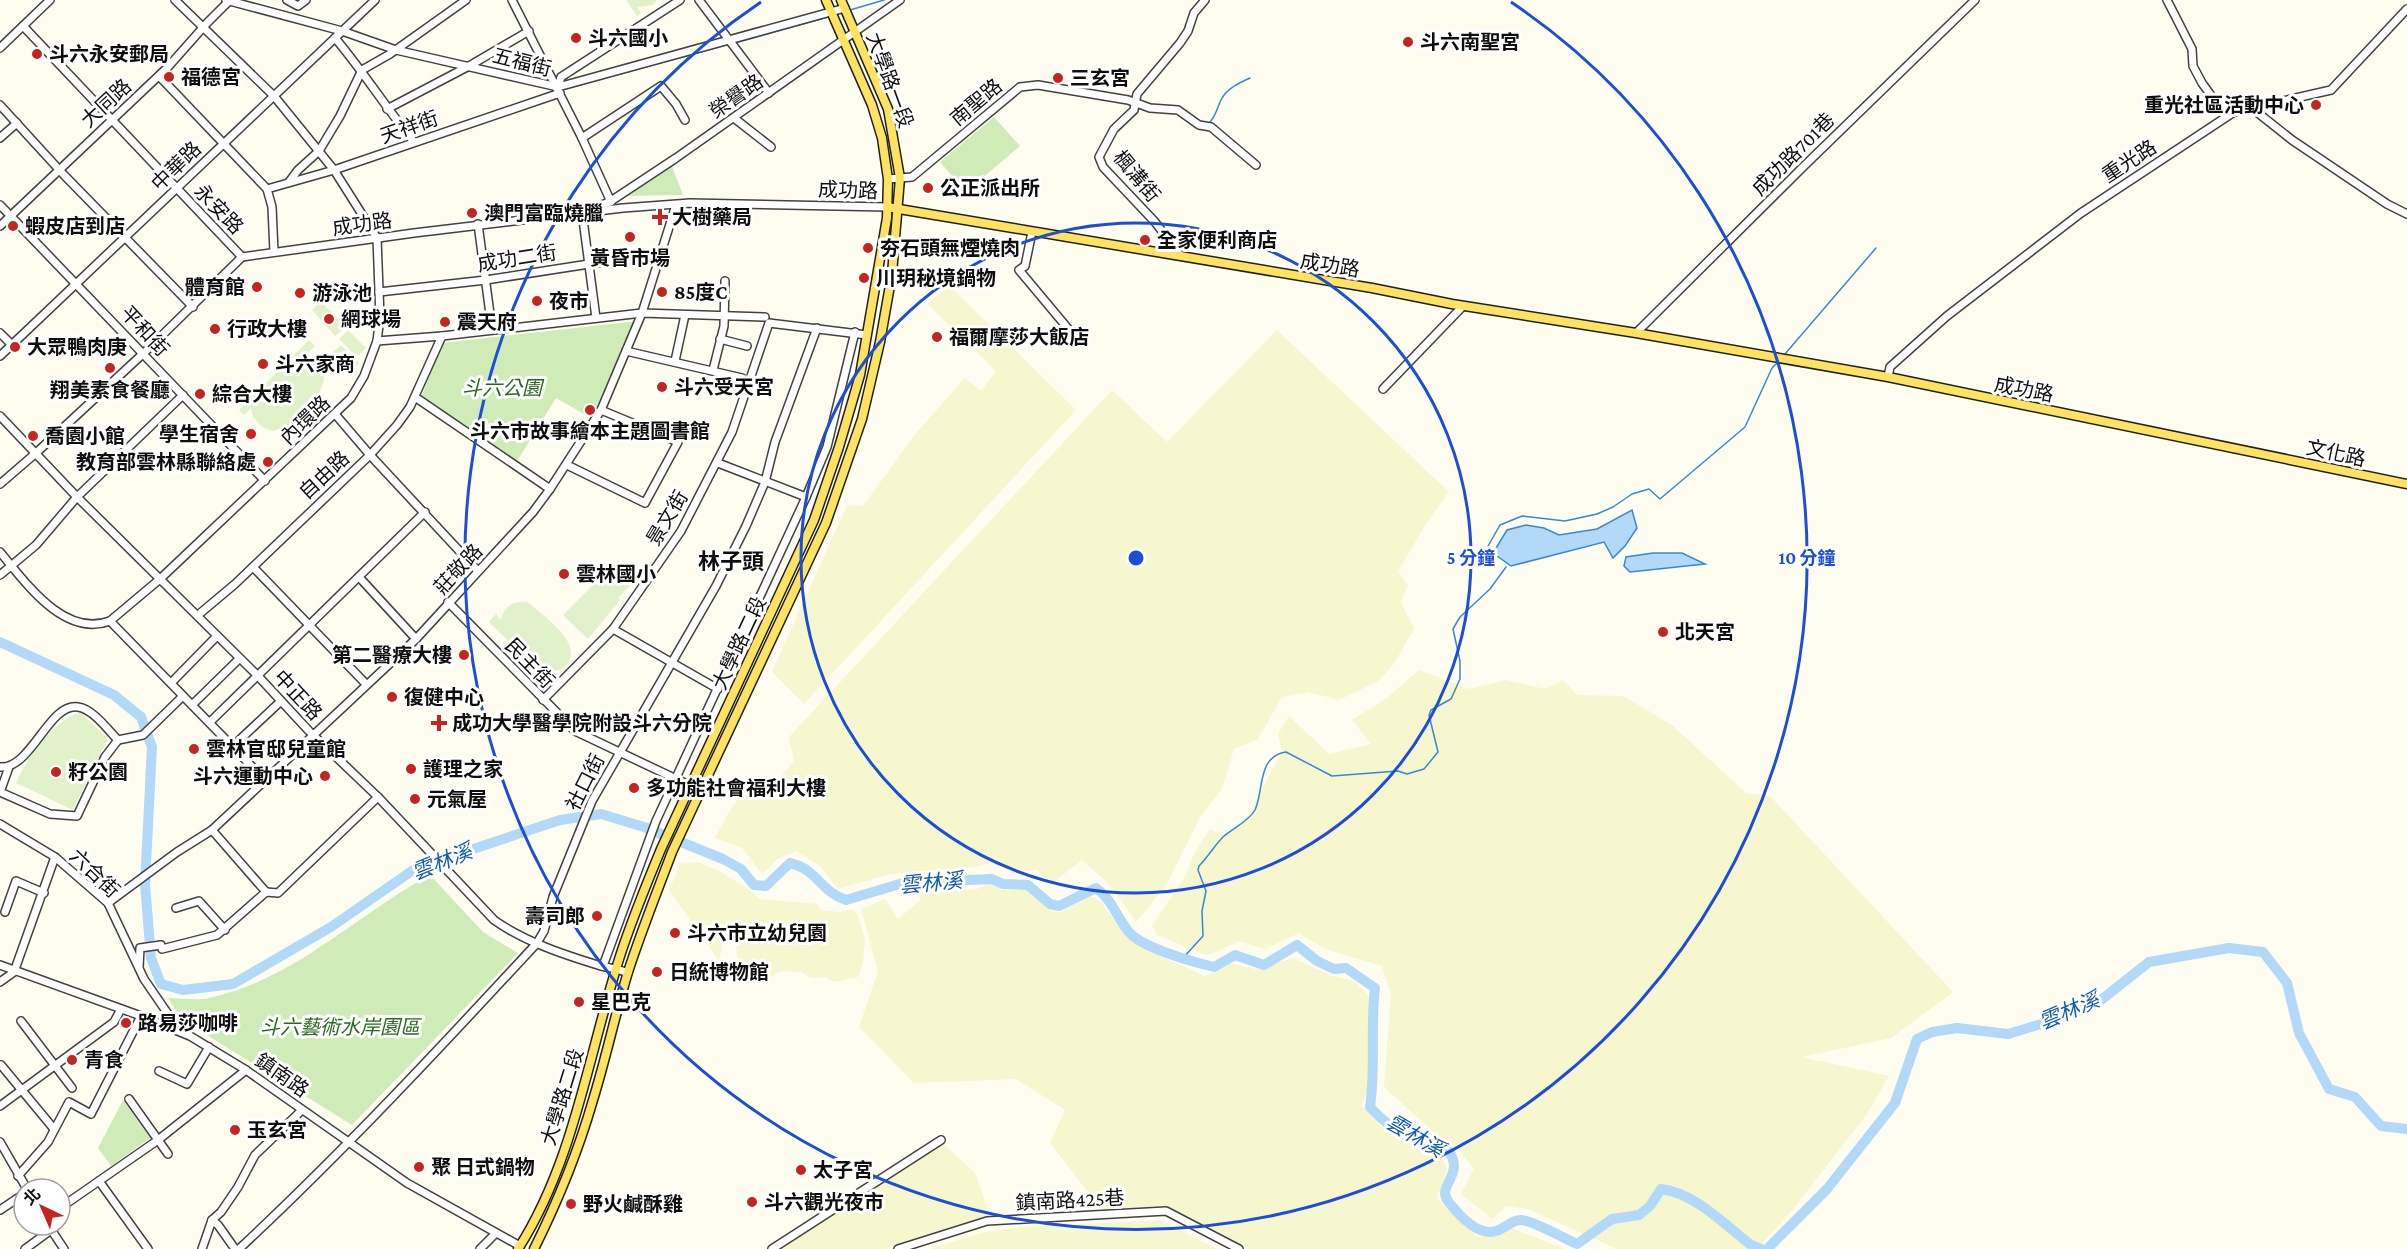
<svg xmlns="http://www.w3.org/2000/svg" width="2407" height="1249" font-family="'Crimson Pro','Noto Sans TC',serif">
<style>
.farmland{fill:#f6f6cf}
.green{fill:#cfecb8}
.pitch{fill:#e1f2ca}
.water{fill:#b3d9f9;stroke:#3789d3;stroke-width:1.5}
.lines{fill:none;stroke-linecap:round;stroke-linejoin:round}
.stream{stroke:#3789d3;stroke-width:1.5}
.river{stroke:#b3d9f9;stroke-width:10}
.minor-casing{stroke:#424242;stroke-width:10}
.major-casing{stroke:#202020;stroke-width:11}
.minor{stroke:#fff;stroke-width:7}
.major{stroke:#fee362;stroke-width:8}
.ring{fill:none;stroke:#1d4ed8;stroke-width:3}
.poi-dot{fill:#c52420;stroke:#fff;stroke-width:2}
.labels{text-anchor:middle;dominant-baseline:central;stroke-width:6;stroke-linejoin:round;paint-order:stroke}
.poi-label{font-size:20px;font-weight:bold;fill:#0f0f0f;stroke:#fff;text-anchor:start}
.street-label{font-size:20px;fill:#0f0f0f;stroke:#fff}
.park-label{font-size:20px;font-style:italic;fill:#266a1c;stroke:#fff}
.water-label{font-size:21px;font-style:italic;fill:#125ba7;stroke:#fff}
.quarter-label{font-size:22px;font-weight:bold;fill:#0f0f0f;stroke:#fff}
.centre{fill:#1d4ed8;stroke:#fff;stroke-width:3}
.ring-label{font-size:18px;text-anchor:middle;font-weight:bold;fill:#1d4ed8;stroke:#fff;stroke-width:6;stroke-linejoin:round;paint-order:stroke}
</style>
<rect width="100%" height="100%" fill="#fffdf0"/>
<g class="farmland">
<polygon points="950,286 1076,410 804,704 772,672 847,505 863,506 916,433 965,378 981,391 996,371 927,304"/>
<polygon points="1277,330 1449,492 1426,524 1398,571 1408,585 1401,602 1414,629 1393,665 1378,681 1339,700 1309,692 1282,697 1258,739 1234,749 1222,789 1200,817 1165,887 1136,922 1110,885 1082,860 1051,884 1037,870 1012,873 995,862 975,867 890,874 838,889 820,866 796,851 777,859 762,874 742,848 715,838 729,812 751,781 764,796 794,761 789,737 1112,390 1167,442"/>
<polygon points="1419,670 1469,689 1505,680 1545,689 1563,680 1577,695 1623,696 1672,725 1746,793 1770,796 1953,992 1891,1038 1802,1057 1889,1076 1867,1114 1790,1213 1757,1249 1617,1249 1528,1209 1506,1206 1492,1219 1461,1194 1474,1169 1460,1152 1439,1137 1384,1087 1391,995 1382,966 1325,949 1299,933 1265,949 1239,941 1219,951 1206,955 1157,935 1152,926 1185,877 1194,854 1210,829 1223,836 1249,815 1282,751 1278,734 1289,716 1329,754 1371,744 1352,720 1387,698"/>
<polygon points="698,862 719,871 750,890 759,899 817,904 821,910 840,912 853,909 858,915 865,939 863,962 858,977 834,982 825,977 811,978 801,972 781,971 768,979 737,957 736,936 724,936 719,961 669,890 681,863"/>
<polygon points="992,882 1001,890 1037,890 1050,911 1060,912 1091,896 1100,901 1128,938 1157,955 1206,976 1229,963 1255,969 1293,958 1333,976 1355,981 1369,997 1369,1083 1362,1106 1378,1124 1426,1153 1442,1156 1447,1170 1437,1198 1477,1237 1496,1237 1511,1228 1566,1249 1247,1249 1163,1206 1101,1209 1050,1143 1065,1110 1016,1079 914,1083 859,1027 878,971 861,909 885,899 898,919 921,900 916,889 974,890"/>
<polygon points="944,1144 975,1173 990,1215 885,1249 781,1249"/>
<polygon points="1161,1220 1217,1249 930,1249 980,1233 1022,1227"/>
</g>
<g class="green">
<polygon points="994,117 1020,146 966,192 940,162"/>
<polygon points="670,161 683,195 623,196"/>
<polygon points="638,321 591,418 556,398 517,461 421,398 442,343"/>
<path d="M430 875 483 932 518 953 352 1125 181 1019 168 998C181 998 197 1001 209 998 294 980 356 915 430 875Z"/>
<polygon points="123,1100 150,1138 111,1166 98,1148"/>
</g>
<g class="pitch">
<polygon points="626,0 657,0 653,5 637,7 641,13 637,16"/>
<polygon points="321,302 346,327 335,336 312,310"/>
<polygon points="348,330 366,348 357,357 339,339"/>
<polygon points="309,340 315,346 302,359 312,362 323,371 324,380 319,394 286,427 273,431 262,427 253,417 251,408 244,415 239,410"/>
<polygon points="341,345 359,363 351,372 332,353"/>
<polygon points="618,560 637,579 618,598 620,600 588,639 563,615"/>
<path d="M523 602 529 603C543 616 580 640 569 661 565 669 558 671 550 671L556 678 551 683 489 622 496 614 501 620C504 607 510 602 523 602Z"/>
<path d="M80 712 108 739 73 810 16 783C29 754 50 724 80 712Z"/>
</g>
<g class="water">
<polygon points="1632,510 1637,528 1625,546 1613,558 1604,542 1511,566 1493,553 1507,530 1526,525 1544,528 1559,535 1597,529"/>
<polygon points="1653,553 1682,553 1705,564 1630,572 1624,566 1626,557"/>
</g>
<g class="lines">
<g class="stream">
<polyline points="850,10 884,0"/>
<polyline points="735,43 828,17"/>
<polyline points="491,75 554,90"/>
<polyline points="561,90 730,44"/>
<path d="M1208 124C1216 118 1217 107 1222 98 1228 88 1239 83 1250 78"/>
<polyline points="1785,354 1876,248"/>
<polyline points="1487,548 1500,525 1522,516 1565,521 1597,514 1613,507 1632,494 1649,489 1660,499 1745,427 1772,368 1778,362"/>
<path d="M1183 958 1203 936 1202 911 1206 891 1198 870 1199 866C1208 857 1214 846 1223 837 1232 829 1249 821 1255 810 1264 791 1257 756 1286 752L1332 776 1398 771 1407 774 1424 769 1438 752 1429 715 1431 710 1451 699 1460 679V661L1453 629 1460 617 1490 589 1506 567"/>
</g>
<g class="river">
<path d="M0 642 114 695 141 717 152 747 145 884 151 958 161 984 183 990 233 984 331 927 416 868 560 820 601 814 644 827 723 859 741 869 754 885 766 886 790 863C817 869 821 892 846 900L903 883 992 879 1003 884 1028 885 1050 904 1059 906 1096 888C1112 899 1117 918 1129 932 1142 948 1194 962 1214 967L1235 955 1264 965 1297 945 1317 961 1334 969 1346 968 1375 988C1370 1028 1376 1067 1370 1107 1384 1123 1404 1136 1425 1144 1432 1147 1440 1147 1448 1150 1466 1175 1436 1185 1448 1201 1458 1214 1478 1237 1496 1231 1506 1228 1511 1220 1521 1220 1532 1220 1565 1239 1577 1244L1612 1219 1639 1215 1650 1206 1661 1189C1695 1193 1725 1225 1751 1245L1761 1249"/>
<polyline points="1767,1249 1827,1189 1895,1103 1917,1039 1932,1032 1957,1028 2008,1034 2061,1018 2096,1004 2149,962 2229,948 2263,952 2287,983 2299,1033 2329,1089 2355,1097 2381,1126 2407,1129"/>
</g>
<g class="minor-casing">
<g id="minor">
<polyline points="226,0 342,31 396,50 558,87 845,8"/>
<polyline points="287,0 298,6 306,0"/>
<polyline points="512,0 582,138 611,202"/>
<polyline points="699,0 769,93"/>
<polyline points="2167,0 2192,49 2193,66 2202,83 2215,101 2232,108 2234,112"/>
<polyline points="23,26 242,257"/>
<path d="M335 38C363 71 386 108 414 142"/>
<polyline points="0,48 50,0"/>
<polyline points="159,76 267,189 272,207 274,252"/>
<polyline points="558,87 561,77 680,0"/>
<polyline points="0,105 64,175 193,307"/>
<polyline points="387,109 469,66 529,31"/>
<polyline points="2253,109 2292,140 2387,204 2407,214"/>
<polyline points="734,118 771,147"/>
<polyline points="0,138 17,123"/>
<polyline points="582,138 661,86 676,104 685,120"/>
<polyline points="888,179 912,177 1020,87 1038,85 1128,100 1150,108 1178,110 1199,125 1211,127 1256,165"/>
<polyline points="289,182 298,170 319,151 340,116 362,70 390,54 466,0"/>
<polyline points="267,189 334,170 560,93"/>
<polyline points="0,205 265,481"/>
<polyline points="595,208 611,201 676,158 900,0"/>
<polyline points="582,212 596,318"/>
<polyline points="478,224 492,329"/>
<polyline points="0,226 168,67 207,23 230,0"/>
<polyline points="1032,232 1025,266 1019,270 1070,331"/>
<polyline points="1180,255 1155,222 1103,167 1099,157 1114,129 1134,110 1137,94 1180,43 1188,31 1194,13 1205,0"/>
<polyline points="379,292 486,280 589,264 660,256"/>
<polyline points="0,333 12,345"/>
<polyline points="1636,333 1804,166 1975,0"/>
<polyline points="720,339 747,346"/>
<polyline points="377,341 442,336 642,313 765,317"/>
<polyline points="626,351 742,378"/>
<polyline points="0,356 375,0"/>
<polyline points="675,361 685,315"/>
<polyline points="713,370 724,326 725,281"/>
<polyline points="1888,377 1890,367 1947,316 2081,213 2234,112 2331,90 2407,9"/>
<polyline points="1383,389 1463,306"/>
<polyline points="415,397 550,489"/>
<polyline points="335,414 370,455 478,571"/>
<path d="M0 416 77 497 258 676 309 731 378 797 494 920C525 942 565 955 601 966 610 968 619 969 628 973"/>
<polyline points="718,463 806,497"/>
<polyline points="567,465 645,503 678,442 601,410"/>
<polyline points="0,484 36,453 147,350 242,257 414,233 623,208 690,203 887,207"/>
<path d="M0 552C26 583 64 638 110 621L160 579 351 398 364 376 377 341 380 317 377 238 334 170 274 96 175 0"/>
<polyline points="253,567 366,684"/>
<polyline points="0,575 36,545 77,497 183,395"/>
<polyline points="359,577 416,639"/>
<polyline points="448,602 575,731 691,786"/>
<polyline points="198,615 235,584 370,455 397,425 410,407 442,336"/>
<polyline points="110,621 265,780"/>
<polyline points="613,629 718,689"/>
<polyline points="171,683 217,636"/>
<polyline points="543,700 613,629 681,531 732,432 769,323 867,335"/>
<polyline points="192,705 239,659"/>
<polyline points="210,722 425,512"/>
<polyline points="233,746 281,701"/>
<path d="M0 767C31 770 49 702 78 707 93 709 108 730 118 740L143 735 183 696"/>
<polyline points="9,767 0,792 50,814 77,816 105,757 118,740"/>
<polyline points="0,824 55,857 108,903 144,979 179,1030"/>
<polyline points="212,830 266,892"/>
<polyline points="266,892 278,893 378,797"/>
<polyline points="108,903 177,852 212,830 416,639 533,512 550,489 601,410 642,313 676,205"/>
<polyline points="176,908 199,901 225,930"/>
<polyline points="5,912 16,881 44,893"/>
<polyline points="0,965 141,1016 190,1036 246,1070 407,1183 520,1246"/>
<polyline points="603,966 656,821 806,497 827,447 855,332"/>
<polyline points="139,967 140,948 161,945 162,949 217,935 266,892"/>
<polyline points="0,982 14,972 55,857"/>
<polyline points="21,1021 72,1088"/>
<polyline points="1,1065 54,1129"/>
<polyline points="159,1071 187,1084 209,1047"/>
<polyline points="129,1099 168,1154"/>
<polyline points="0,1106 114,1022 121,1009"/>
<polyline points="0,1142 27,1189"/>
<polyline points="18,1176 48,1142 69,1102 91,1114 141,1016"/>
<polyline points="99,1181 148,1249"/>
<polyline points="60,1208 158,1140 246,1070"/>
<polyline points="0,1210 24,1194"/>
<polyline points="212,1220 218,1225 235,1249"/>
<polyline points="48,1225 64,1249"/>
<polyline points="25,1249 51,1230"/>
<polyline points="202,1249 212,1220 221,1212 238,1187 255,1155 302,1110"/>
<path d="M239 1249C343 1152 440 1048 537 943L544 931 553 897 592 801 716 586 746 526 765 482 775 442 817 328"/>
<polyline points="480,1249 496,1233"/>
<polyline points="772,1249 941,1140"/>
<polyline points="898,1249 987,1221 1166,1211 1239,1249"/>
</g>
</g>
<g class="major-casing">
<g id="major">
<polyline points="887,207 1372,288 1452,304 1636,333 1888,377 2407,484"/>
<path d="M518 1249C572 1165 587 1063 616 969 628 928 645 888 661 849L814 520 839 447 860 375 887 218 888 179 882 138 872 105 826 0"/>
<path d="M534 1249C558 1201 578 1152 593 1100 606 1058 615 1015 628 972 641 932 657 892 672 852L826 523 862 419 880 342 892 274 900 178 888 109 841 0"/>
</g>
</g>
<use href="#minor" class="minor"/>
<use href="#major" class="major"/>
</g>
<g class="ring">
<circle cx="1136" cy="558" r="335"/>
<path d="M1511 2A671 671 0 1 1 761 2"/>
</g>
<g class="poi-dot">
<circle cx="576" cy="38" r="6"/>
<circle cx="1408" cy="42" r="6"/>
<circle cx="37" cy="54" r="6"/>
<circle cx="169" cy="77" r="6"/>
<circle cx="1058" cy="78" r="6"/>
<circle cx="2316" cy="105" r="6"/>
<circle cx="928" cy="188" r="6"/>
<circle cx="472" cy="213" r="6"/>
<path d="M657 208h6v6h6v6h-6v6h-6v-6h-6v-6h6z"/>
<circle cx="13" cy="226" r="6"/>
<circle cx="630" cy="237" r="6"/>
<circle cx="1145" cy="240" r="6"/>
<circle cx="868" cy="248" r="6"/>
<circle cx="864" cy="278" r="6"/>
<circle cx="257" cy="287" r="6"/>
<circle cx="662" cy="292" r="6"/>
<circle cx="300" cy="293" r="6"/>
<circle cx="537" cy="301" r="6"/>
<circle cx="329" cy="319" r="6"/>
<circle cx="445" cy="322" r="6"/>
<circle cx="215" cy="329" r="6"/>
<circle cx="937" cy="337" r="6"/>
<circle cx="15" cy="347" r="6"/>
<circle cx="263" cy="364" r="6"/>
<circle cx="110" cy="368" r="6"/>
<circle cx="662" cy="387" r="6"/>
<circle cx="200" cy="394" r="6"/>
<circle cx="590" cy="410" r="6"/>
<circle cx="251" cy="434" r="6"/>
<circle cx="33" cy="436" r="6"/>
<circle cx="268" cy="462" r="6"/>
<circle cx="564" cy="574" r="6"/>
<circle cx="1663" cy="632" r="6"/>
<circle cx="464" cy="655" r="6"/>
<circle cx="392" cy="697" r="6"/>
<path d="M436 714h6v6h6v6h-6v6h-6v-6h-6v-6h6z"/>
<circle cx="194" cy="749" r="6"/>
<circle cx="411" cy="769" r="6"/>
<circle cx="56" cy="772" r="6"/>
<circle cx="325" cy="776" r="6"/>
<circle cx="634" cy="788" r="6"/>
<circle cx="415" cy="799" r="6"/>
<circle cx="597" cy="916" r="6"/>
<circle cx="675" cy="933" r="6"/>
<circle cx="657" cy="972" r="6"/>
<circle cx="579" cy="1002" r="6"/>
<circle cx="126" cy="1023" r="6"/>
<circle cx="72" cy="1060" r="6"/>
<circle cx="235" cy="1130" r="6"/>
<circle cx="419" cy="1167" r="6"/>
<circle cx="801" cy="1170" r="6"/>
<circle cx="752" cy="1202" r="6"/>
<circle cx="571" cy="1204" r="6"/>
</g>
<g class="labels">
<g class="poi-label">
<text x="588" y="38">斗六國小</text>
<text x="1420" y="42">斗六南聖宮</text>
<text x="49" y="54">斗六永安郵局</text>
<text x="181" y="77">福德宮</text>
<text x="1070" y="78">三玄宮</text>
<text x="2304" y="105" text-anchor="end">重光社區活動中心</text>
<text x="940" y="188">公正派出所</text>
<text x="484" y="213">澳門富臨燒臘</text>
<text x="672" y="217">大樹藥局</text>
<text x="25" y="226">蝦皮店到店</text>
<text x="1157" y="240">全家便利商店</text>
<text x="880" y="248">夯石頭無煙燒肉</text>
<text x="630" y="258" text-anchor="middle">黃昏市場</text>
<text x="876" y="278">川玥秘境鍋物</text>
<text x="245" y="287" text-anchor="end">體育館</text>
<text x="674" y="292">85度C</text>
<text x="312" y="293">游泳池</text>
<text x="549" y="301">夜市</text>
<text x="341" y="319">網球場</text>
<text x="457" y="322">震天府</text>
<text x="227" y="329">行政大樓</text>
<text x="949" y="337">福爾摩莎大飯店</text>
<text x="27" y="347">大眾鴨肉庚</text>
<text x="275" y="364">斗六家商</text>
<text x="674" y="387">斗六受天宮</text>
<text x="110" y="390" text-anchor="middle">翔美素食餐廳</text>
<text x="212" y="394">綜合大樓</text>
<text x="590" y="431" text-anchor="middle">斗六市故事繪本主題圖書館</text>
<text x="239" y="434" text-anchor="end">學生宿舍</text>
<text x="45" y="436">喬園小館</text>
<text x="256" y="462" text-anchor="end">教育部雲林縣聯絡處</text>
<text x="576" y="574">雲林國小</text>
<text x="1675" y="632">北天宮</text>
<text x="452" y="655" text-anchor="end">第二醫療大樓</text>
<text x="404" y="697">復健中心</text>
<text x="452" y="723">成功大學醫學院附設斗六分院</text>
<text x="206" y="749">雲林官邸兒童館</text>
<text x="423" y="769">護理之家</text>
<text x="68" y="772">籽公園</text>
<text x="313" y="776" text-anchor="end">斗六運動中心</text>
<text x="646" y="788">多功能社會福利大樓</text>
<text x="427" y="799">元氣屋</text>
<text x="585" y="916" text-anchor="end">壽司郎</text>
<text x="687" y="933">斗六市立幼兒園</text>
<text x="669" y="972">日統博物館</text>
<text x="591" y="1002">星巴克</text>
<text x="138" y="1023">路易莎咖啡</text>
<text x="84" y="1060">青食</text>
<text x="247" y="1130">玉玄宮</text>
<text x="431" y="1167">聚 日式鍋物</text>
<text x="813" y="1170">太子宮</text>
<text x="764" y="1202">斗六觀光夜市</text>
<text x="583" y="1204">野火鹹酥雞</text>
</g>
<g class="street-label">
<text transform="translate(522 62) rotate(14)">五福街</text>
<text transform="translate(890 80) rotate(70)">大學路一段</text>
<text transform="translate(736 96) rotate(-35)">榮譽路</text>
<text transform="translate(976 102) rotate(-40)">南聖路</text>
<text transform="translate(106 103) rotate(-43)">大同路</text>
<text transform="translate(409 127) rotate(-19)">天祥街</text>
<text transform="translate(1793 154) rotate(-45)">成功路701巷</text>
<text transform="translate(2129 161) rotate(-33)">重光路</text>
<text transform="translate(176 166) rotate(-44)">中華路</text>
<text transform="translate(1137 176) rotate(50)">楓溝街</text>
<text transform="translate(848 190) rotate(2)">成功路</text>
<text transform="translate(219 209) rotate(46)">永安路</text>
<text transform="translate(362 224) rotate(-8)">成功路</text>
<text transform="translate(517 258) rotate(-9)">成功二街</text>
<text transform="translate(1330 265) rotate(9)">成功路</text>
<text transform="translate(145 331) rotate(47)">平和街</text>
<text transform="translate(2024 389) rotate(11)">成功路</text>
<text transform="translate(305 420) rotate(-44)">內環路</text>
<text transform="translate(2336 453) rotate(12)">文化路</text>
<text transform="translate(324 475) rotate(-43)">自由路</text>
<text transform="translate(667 518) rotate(-59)">景文街</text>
<text transform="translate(458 569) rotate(-47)">莊敬路</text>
<text transform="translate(739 643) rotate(-65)">大學路二段</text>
<text transform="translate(530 663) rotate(46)">民主街</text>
<text transform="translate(298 695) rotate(47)">中正路</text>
<text transform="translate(585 782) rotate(-63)">社口街</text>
<text transform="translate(95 873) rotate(44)">六合街</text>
<text transform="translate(282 1075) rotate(35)">鎮南路</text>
<text transform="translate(562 1097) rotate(-73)">大學路二段</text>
<text transform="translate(1070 1200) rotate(-3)">鎮南路425巷</text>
</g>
<g class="park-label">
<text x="502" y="388">斗六公園</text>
<text x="340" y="1027">斗六藝術水岸園區</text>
</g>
<g class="water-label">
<text transform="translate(442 862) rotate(-22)">雲林溪</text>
<text transform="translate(931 883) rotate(-5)">雲林溪</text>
<text transform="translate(2069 1011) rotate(-23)">雲林溪</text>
<text transform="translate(1415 1136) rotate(30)">雲林溪</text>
</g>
<g class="quarter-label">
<text x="731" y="561">林子頭</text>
</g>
</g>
<circle cx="1136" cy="558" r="9" class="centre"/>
<g class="ring-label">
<text x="1471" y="564">5 分鐘</text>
<text x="1807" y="564">10 分鐘</text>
</g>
<g transform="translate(42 1207) rotate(316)"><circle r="28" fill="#ffffff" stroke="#9f9f9f" stroke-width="1.5"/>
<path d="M0-4.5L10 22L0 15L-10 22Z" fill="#c52420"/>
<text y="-9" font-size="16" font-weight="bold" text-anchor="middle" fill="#0f0f0f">北</text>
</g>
</svg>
